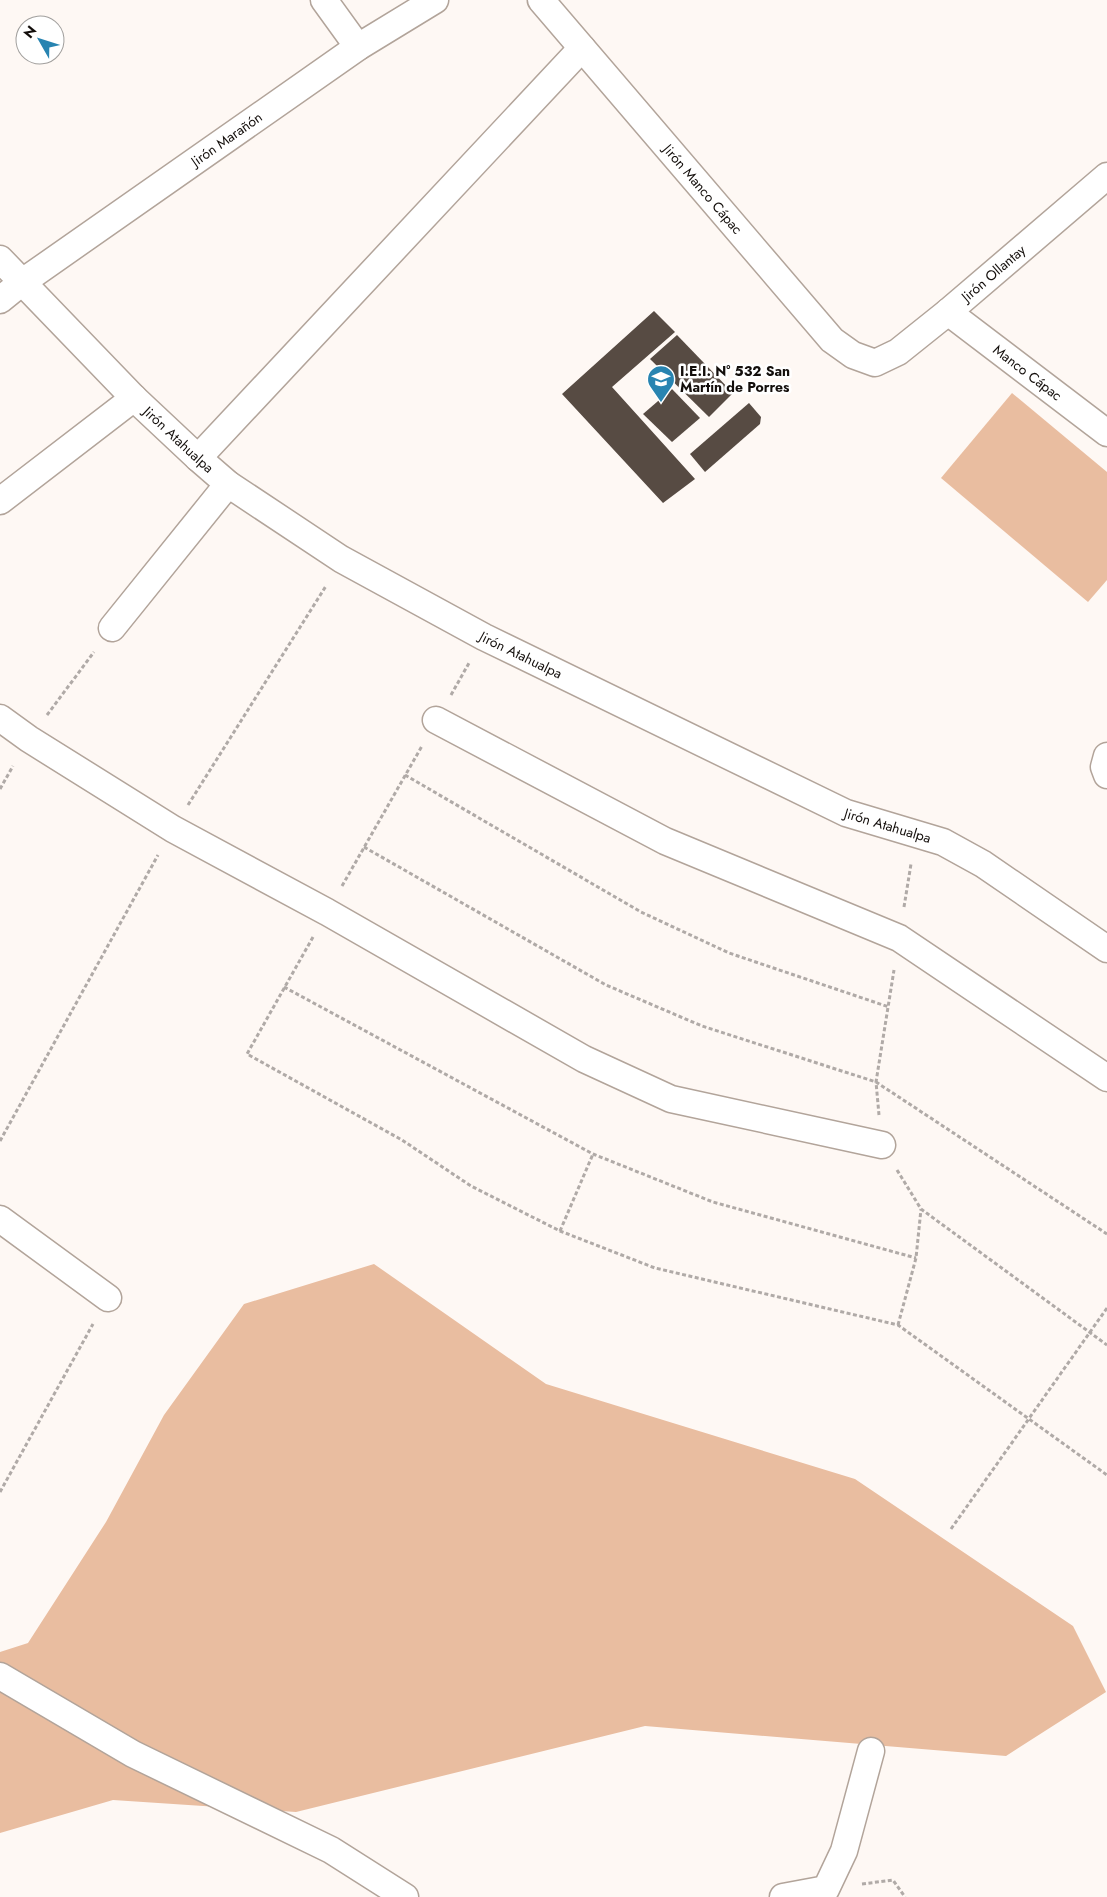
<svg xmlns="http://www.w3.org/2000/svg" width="1107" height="1897" font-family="Jost,sans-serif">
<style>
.green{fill:#e9bda0}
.building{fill:#574b43}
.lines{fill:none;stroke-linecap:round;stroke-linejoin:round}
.minor-casing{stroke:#b2a49a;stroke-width:29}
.path{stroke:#b0aaa7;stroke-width:3;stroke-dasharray:4 2.5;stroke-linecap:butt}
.minor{stroke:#fff;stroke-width:26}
.labels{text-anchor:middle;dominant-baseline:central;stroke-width:5;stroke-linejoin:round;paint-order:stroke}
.street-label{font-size:14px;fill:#130e0b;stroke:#fff}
.poi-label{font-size:14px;font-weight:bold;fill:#130e0b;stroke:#fff;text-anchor:start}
</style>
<rect width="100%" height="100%" fill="#fef8f4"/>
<g class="green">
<polygon points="1012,393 1107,472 1107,580 1088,602 941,478"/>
<polygon points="374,1264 546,1384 855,1479 1073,1626 1106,1692 1006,1756 645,1726 296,1812 113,1800 0,1833 0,1652 28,1643 106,1522 164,1415 244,1304"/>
</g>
<g class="building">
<polygon points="654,311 675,332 612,387 695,479 663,503 562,394"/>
<polygon points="677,335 733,393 709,417 650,359"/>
<polygon points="672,389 700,418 672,442 643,414"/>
<polygon points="749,403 761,417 760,424 705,472 690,454"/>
</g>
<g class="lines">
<g class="minor-casing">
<g id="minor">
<polyline points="324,0 358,47"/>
<path id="s1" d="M541 0 832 340 853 355 875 363 898 352 948 312 1107 176"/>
<path id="s2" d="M0 259 134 398 198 458 228 484 341 559 484 637 846 813 943 842 983 864 1107 949"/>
<path id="s3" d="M0 300 21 283 358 47 435 0"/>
<path id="s4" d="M948 312 1107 433"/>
<polyline points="198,458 582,48"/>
<polyline points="0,501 134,398"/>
<polyline points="112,628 228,484"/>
<polyline points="0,718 29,739 173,829 327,912 584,1059 671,1099 882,1145"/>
<polyline points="436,720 665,841 899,938 1107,1078"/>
<polyline points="1107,756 1104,767 1107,775"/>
<polyline points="0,1219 108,1298"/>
<polyline points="0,1676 133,1754 331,1850 405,1897"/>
<polyline points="783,1897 826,1889 844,1851 871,1751"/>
</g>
</g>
<g class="path">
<polyline points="451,695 469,663"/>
<polyline points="47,715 94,652"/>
<polyline points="405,775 641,912 729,953 889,1007"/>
<polyline points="0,789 13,766"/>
<polyline points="188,805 326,586"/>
<polyline points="364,847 606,985 702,1026 876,1082 1107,1234"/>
<polyline points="342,886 422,746"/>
<polyline points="904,907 911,864"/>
<polyline points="313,937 247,1054 402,1140 471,1186 560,1231 655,1268 898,1325 1107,1475"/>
<polyline points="284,987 593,1154 713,1202 916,1258"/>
<polyline points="879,1115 876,1082 894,970"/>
<polyline points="0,1141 158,855"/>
<polyline points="897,1170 921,1209 1107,1345"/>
<polyline points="560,1231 593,1154"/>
<polyline points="898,1325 916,1258 921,1209"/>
<polyline points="0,1492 93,1324"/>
<polyline points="951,1529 1107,1308"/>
<polyline points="862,1884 893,1880 905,1897"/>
</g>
<use href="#minor" class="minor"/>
</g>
<defs>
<g id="school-pin" transform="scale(1.4375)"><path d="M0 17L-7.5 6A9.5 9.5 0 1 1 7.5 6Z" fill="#2884b1" stroke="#fff"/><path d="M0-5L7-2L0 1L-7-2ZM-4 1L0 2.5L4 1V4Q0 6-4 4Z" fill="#fff"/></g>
</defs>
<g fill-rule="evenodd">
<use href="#school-pin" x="661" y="379"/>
</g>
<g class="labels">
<g class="street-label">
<text stroke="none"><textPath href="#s3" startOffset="278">Jirón Marañón</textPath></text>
<text stroke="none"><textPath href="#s1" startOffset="249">Jirón Manco Cápac</textPath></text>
<text stroke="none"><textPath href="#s1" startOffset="646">Jirón Ollantay</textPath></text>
<text stroke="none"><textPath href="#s4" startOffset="100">Manco Cápac</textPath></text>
<text stroke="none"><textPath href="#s2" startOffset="254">Jirón Atahualpa</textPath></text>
<text stroke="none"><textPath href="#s2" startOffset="660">Jirón Atahualpa</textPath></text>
<text stroke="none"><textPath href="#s2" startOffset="1065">Jirón Atahualpa</textPath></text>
</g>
<g class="poi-label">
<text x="680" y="371">I.E.I. N° 532 San<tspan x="680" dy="16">Martín de Porres</tspan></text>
</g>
</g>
<g transform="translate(40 40) rotate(309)"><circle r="24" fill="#ffffff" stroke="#a19f9d"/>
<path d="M0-4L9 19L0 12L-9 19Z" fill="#2884b1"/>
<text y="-8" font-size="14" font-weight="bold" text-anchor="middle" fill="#130e0b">N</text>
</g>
</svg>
